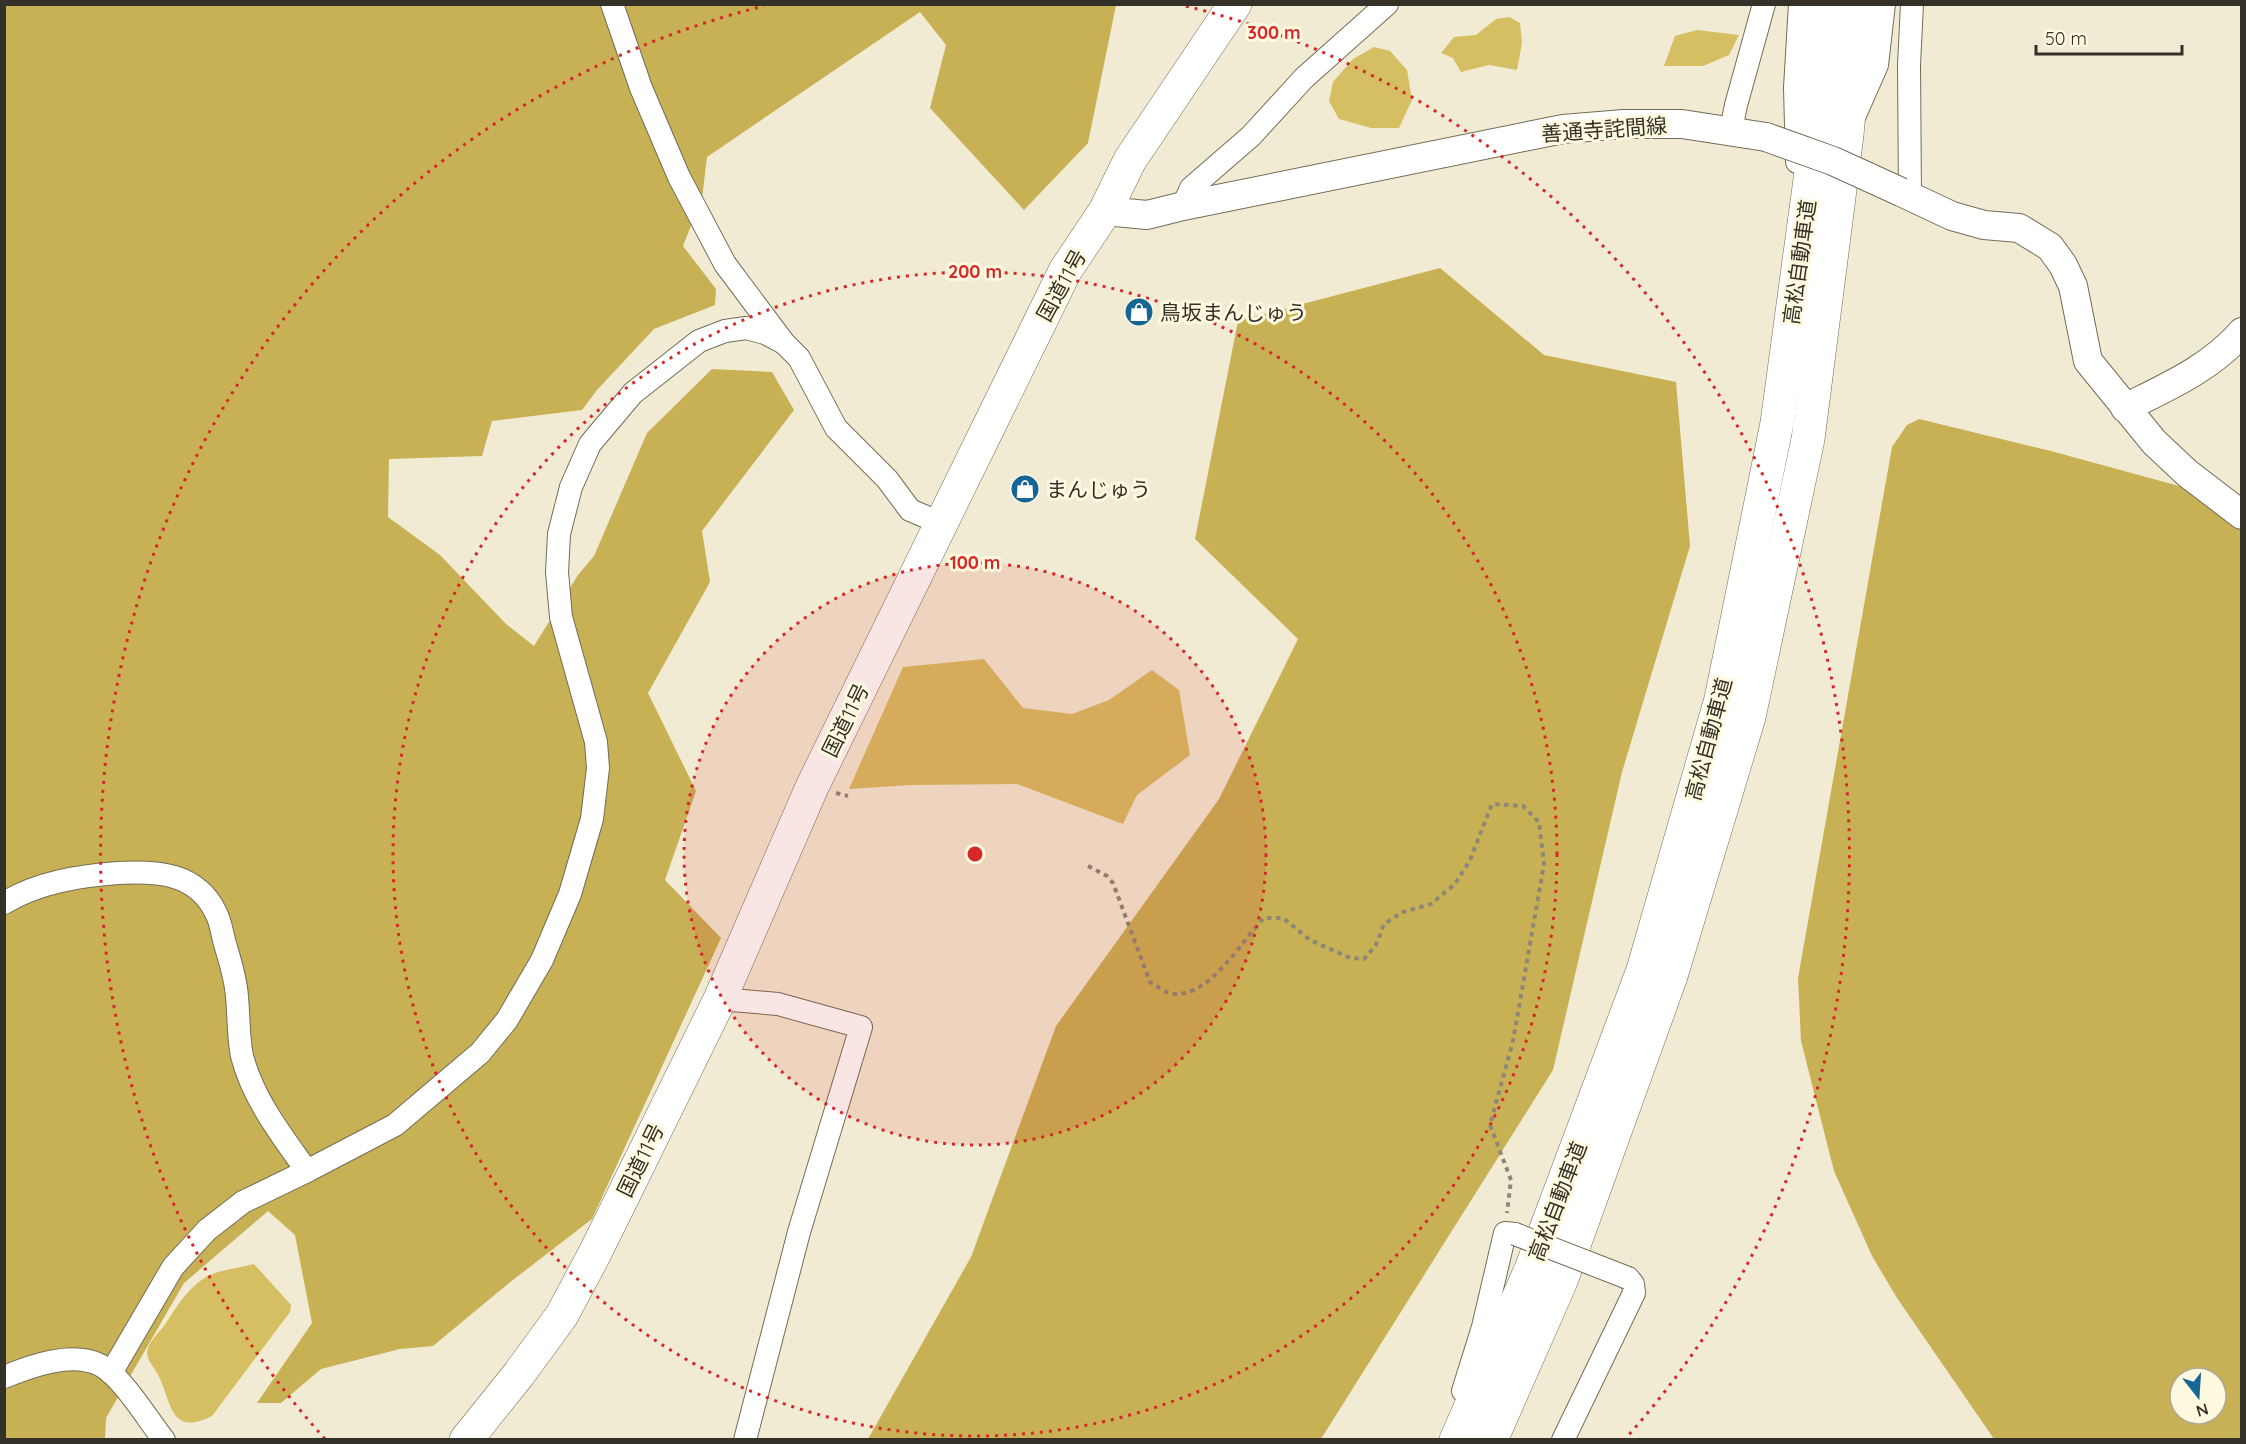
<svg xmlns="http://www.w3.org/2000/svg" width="2246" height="1444" font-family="Quicksand,'Noto Sans JP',sans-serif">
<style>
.forest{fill:#c8b054;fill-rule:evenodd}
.water{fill:#d6be62}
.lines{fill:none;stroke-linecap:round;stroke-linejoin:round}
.minor-casing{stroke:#736d57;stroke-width:24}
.major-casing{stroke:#736d57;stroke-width:30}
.highway-casing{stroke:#736d57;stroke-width:34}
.path{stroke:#8c8777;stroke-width:4;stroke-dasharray:4.5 4.5;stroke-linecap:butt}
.minor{stroke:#fff;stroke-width:22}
.major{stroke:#fff;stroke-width:28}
.highway{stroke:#fff;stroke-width:33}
.minor-bridge-casing{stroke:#736d57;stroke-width:24;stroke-linecap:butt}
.major-bridge-casing{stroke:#736d57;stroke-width:30;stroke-linecap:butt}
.minor-bridge{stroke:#fff;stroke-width:22}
.major-bridge{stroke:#fff;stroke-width:28}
.ring{fill:none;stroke:#d62828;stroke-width:3;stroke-dasharray:3 6}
.labels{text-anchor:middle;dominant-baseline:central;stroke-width:6;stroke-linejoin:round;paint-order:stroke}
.street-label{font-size:21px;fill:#343128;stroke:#fff9e0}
.poi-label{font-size:21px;fill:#343128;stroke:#fff9e0;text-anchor:start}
.centre{fill:#d62828;stroke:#fff9e0;stroke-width:3}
.ring-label{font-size:18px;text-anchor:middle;font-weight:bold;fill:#d62828;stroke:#fff9e0;stroke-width:6;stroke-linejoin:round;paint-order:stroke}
</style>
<rect width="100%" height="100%" fill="#f2ebd3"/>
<g class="forest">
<polygon points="5,5 1116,5 1088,143 1024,210 930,108 946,45 920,12 707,157 702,198 683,246 716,289 715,305 654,329 597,390 582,410 492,421 482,456 389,459 388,517 440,555 506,624 534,646 578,575 594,556 647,433 712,369 772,372 794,410 702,531 710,582 648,693 696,791 665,880 721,938 592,1219 509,1283 433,1346 400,1349 321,1369 281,1403 257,1403 312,1323 295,1235 268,1211 184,1283 106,1418 105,1439 5,1440"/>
<polygon points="1440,268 1544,355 1676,382 1690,546 1622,772 1553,1070 1321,1439 868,1439 971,1257 1056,1026 1219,799 1298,639 1195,539 1238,321"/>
<path d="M1919 419 2051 451 2241 503V1439H1994L1897 1298 1872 1256 1834 1171 1801 1041 1798 978 1892 447 1907 425ZM2180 1378H2216V1414H2180Z"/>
</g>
<g class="water">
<polygon points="1509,17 1520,23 1522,43 1517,70 1489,65 1461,72 1453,58 1441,53 1454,37 1476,35 1496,19"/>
<polygon points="1697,30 1739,35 1729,55 1703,66 1664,66 1675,36"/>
<polygon points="1374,47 1390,51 1407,70 1412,100 1399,128 1371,128 1339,119 1329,101 1333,82 1353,59"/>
<polygon points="984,659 1023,708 1072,714 1109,700 1152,670 1179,690 1190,755 1137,795 1123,824 1017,784 912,785 849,789 903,667"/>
<path d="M254 1264 291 1305 290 1312 212 1416C168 1438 172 1399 157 1373 152 1364 145 1359 148 1348 150 1341 159 1332 164 1326 176 1308 189 1285 210 1275 223 1269 240 1268 254 1264Z"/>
</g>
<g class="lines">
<g class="minor-casing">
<g id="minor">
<polyline points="612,4 641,88 679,177 725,264 784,343 799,358 836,428 887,479 910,510 940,523"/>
<polyline points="1855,115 1877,65 1884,4"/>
<polyline points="1731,130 1736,105 1764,4"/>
<polyline points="1797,162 1795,88 1800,4"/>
<polyline points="1910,197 1909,65 1912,4"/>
<polyline points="1183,206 1191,188 1251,136 1304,78 1387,4"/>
<path d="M4 903C39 882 79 876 118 873 159 871 197 873 216 913 221 922 222 934 225 944 230 961 236 979 237 997 239 1017 238 1037 242 1056 253 1099 282 1136 307 1171"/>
<polyline points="720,999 778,1004 861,1027 799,1232 745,1440"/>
<polyline points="111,1373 173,1267 207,1230 243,1202 307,1171 395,1125 480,1053 507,1020 542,960 570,894 592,819 598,768 596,742 561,617 557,572 559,534 571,487 590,444 633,393 699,341 725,331 746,328 765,333 784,343"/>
<path d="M4 1377C31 1366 72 1351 100 1365 121 1375 148 1420 164 1440"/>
<polyline points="1463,1391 1483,1327 1505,1233 1515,1234"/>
<polyline points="1563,1440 1634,1293 1633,1284 1628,1278"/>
</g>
</g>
<g class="major-casing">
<g id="major">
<polyline points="1901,192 1952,216 1984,225 2019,228 2050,247 2063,265 2073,286 2088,361 2154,442 2187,473 2242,515"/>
<polyline points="1105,211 1147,215 1183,206 1563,129 1624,124 1682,124 1766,137"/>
<path d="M2125 408C2167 387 2211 368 2242 332"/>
</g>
</g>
<g class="highway-casing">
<g id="highway">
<polyline points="466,1440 519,1374 562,1315 595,1253 720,999 812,787 1065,271 1105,211 1130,160 1235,4"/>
<polyline points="1456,1440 1531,1269 1643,970 1721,699 1777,423 1817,128 1826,4"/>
<polyline points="1491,1440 1561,1281 1671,976 1749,717 1808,439 1847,135 1858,4"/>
</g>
</g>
<g class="path">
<polyline points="836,793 848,796"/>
<path d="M1088 866 1107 876 1113 883 1150 982C1157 986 1167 994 1175 994 1212 995 1241 941 1264 918H1283L1310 940 1350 958 1364 959 1376 945 1384 924 1403 912 1431 904 1455 884 1470 860 1492 804 1523 806 1539 822 1544 864 1513 1041 1490 1125 1511 1180 1507 1213"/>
</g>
<use href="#minor" class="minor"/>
<use href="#major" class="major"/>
<use href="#highway" class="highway"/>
<g class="minor-bridge-casing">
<polyline id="minor-bridge" points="1515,1234 1628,1278"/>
</g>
<g class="major-bridge-casing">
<polyline id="major-bridge" points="1766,137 1833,161 1901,192"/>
</g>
<use href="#minor-bridge" class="minor-bridge"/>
<use href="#major-bridge" class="major-bridge"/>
</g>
<circle cx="975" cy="854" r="291" fill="#d62828" fill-opacity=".12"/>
<g class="ring">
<circle cx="975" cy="854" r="291"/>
<circle cx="975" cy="854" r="582"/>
<path d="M325 1439A874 874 0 0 1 764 6M1186 6A874 874 0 0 1 1625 1439"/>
</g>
<defs>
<g id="shop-disc" transform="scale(1.5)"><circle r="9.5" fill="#156597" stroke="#fff9e0"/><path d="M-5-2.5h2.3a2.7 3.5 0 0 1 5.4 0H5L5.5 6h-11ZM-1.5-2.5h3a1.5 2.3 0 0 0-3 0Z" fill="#fff"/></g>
</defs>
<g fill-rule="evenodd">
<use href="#shop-disc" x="1139" y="312"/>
<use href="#shop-disc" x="1025" y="489"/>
</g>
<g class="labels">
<g class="street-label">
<text transform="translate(1604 129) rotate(-4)">善通寺詫間線</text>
<text transform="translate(1799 262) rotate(-82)">高松自動車道</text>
<text transform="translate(1061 285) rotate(-61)">国道11号</text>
<text transform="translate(845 720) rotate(-64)">国道11号</text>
<text transform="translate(1708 739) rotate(-75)">高松自動車道</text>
<text transform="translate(640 1160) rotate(-64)">国道11号</text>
<text transform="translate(1557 1201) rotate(-69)">高松自動車道</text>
</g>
<g class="poi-label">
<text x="1160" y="312">鳥坂まんじゅう</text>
<text x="1046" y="489">まんじゅう</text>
</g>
</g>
<circle cx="975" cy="854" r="9" class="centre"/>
<g class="ring-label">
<text x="1274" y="39">300 m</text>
<text x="975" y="278">200 m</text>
<text x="975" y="569">100 m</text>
</g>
<rect width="2246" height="1444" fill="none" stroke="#343128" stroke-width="12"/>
<g transform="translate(2198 1396) rotate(163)"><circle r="28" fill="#fff9e0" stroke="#aea996" stroke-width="1.5"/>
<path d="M0-4.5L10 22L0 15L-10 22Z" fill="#156597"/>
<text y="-9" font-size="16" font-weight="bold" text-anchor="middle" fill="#343128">N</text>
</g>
<path d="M2036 45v9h146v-9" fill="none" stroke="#343128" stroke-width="3"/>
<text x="2045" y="45" font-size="18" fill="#343128" stroke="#fff9e0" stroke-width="4.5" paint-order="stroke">50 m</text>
</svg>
